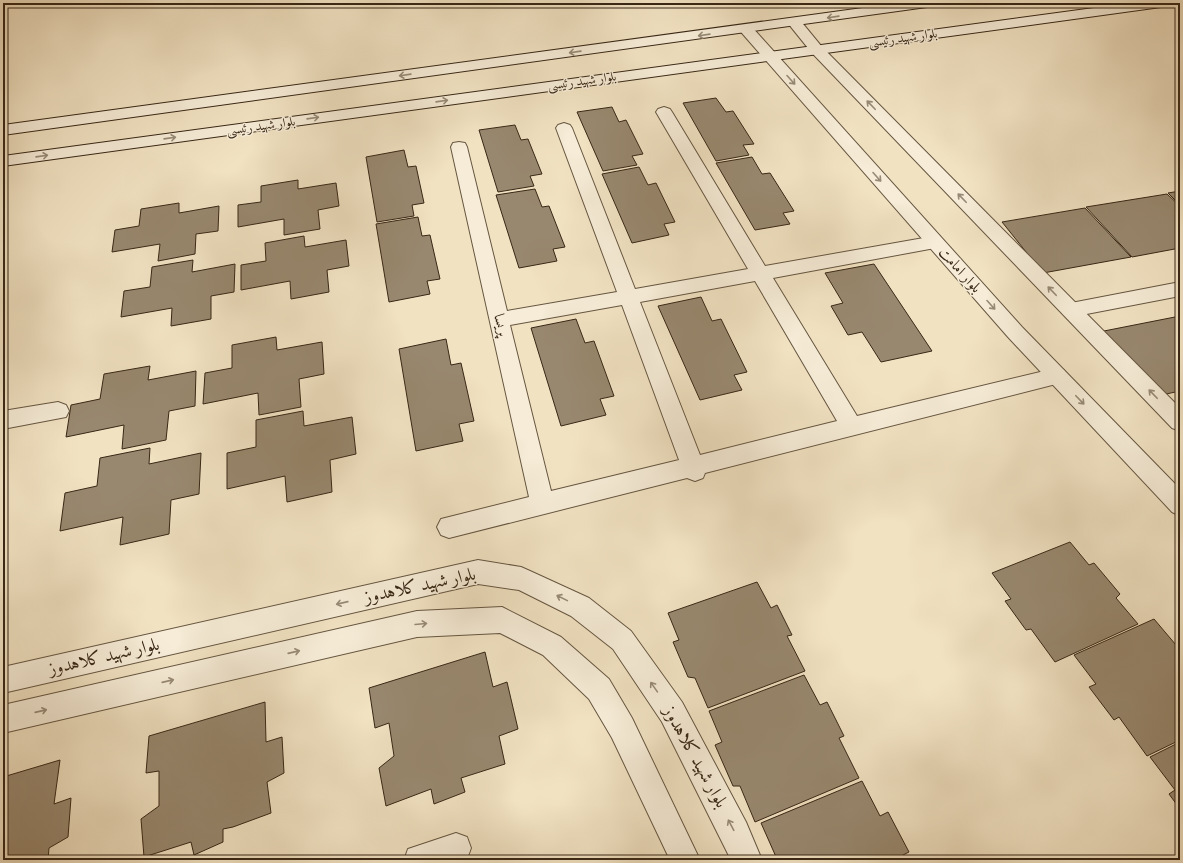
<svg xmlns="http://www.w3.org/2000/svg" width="1183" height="863" font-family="'IM FELL DW Pica',Amiri,serif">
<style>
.building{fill:#98886f;stroke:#382716}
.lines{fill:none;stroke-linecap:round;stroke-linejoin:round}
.minor-casing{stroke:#665641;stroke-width:2}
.tertiary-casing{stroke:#665641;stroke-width:2}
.secondary-casing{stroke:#382716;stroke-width:2}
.minor{fill:#f6ecd7;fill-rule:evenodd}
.tertiary{fill:#f6ecd7;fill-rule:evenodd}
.secondary{fill:#f6ecd7;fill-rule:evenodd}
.oneway{stroke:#978a76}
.labels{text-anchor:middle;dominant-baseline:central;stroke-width:3;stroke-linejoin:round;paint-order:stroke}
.far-street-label{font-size:13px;fill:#382716;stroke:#f6ecd7}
.street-label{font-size:15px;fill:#382716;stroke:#f6ecd7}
.near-street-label{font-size:18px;fill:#382716;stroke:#f6ecd7}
</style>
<rect width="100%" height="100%" fill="#f1e2c2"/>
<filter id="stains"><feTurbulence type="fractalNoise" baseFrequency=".005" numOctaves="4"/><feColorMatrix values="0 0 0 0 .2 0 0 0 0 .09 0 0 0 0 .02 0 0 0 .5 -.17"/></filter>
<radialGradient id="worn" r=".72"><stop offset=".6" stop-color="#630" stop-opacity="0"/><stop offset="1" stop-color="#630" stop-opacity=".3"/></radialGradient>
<g class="building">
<polygon points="716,98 726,112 733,111 754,144 743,145 749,155 716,161 683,103"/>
<polygon points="612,107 619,122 626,120 643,154 632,156 637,165 603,171 577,112"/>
<polygon points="515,125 521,140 528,139 542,174 530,176 534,186 498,192 479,130"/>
<polygon points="404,150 408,167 416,166 424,203 412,205 414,216 377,222 366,157"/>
<polygon points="752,157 762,174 770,173 794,211 783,213 790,224 755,230 716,163"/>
<polygon points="639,167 648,185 656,183 675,222 664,224 669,235 632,243 602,174"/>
<polygon points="298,180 298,189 336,183 339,206 318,210 320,229 284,235 284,219 238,227 238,205 261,202 261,186"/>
<polygon points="535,189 542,207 549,206 565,247 553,249 557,261 519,268 496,195"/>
<polygon points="1180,191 1180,205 1168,193"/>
<polygon points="1167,194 1180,206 1180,248 1132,257 1086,207"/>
<polygon points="179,203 179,213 219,206 218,231 196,234 195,254 158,261 160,244 112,252 115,230 139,226 141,209"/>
<polygon points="1085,208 1131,257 1043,273 1002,222"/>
<polygon points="418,217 422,236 430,235 440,279 427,281 430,294 389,302 376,224"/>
<polygon points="304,236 305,247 346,240 349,266 327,270 329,292 291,299 290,281 241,290 241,265 266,261 265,243"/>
<polygon points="193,260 192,272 235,264 234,292 211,296 211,319 171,326 172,308 121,317 124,291 150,287 152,267"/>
<polygon points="874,264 932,351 881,362 862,332 848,335 831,306 843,303 825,273"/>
<polygon points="701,297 712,321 721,319 747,372 734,375 742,390 700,400 658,306"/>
<polygon points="1180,316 1180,391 1157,396 1104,331"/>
<polygon points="576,319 585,343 594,341 614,396 600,399 606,415 561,426 531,328"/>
<polygon points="276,337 277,350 322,342 324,374 299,379 301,407 259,415 258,393 203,404 205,373 232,368 232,345"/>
<polygon points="446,339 451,365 461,363 474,421 459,424 463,441 416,451 399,349"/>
<polygon points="150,366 148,380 196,371 195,406 169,411 166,440 122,449 124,425 66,437 71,405 100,399 104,374"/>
<polygon points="303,411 304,426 352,417 356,454 330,460 332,492 287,502 285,476 227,489 227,453 256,447 256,420"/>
<polygon points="150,448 149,464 201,453 199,494 171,500 169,534 120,545 123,517 60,531 65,493 97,486 100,458"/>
<polygon points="1070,542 1089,565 1094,563 1120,594 1116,598 1138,624 1055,662 1031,629 1026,630 1005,601 1011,599 992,573"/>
<polygon points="757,582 771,608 777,605 792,635 787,636 805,671 708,708 695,678 688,677 673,642 679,640 668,613"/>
<polygon points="1154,619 1176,645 1180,643 1180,740 1147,756 1119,717 1114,720 1089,687 1096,684 1074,655"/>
<polygon points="485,652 493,687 507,682 518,729 499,736 505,764 461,778 465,792 434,804 431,789 386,806 379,768 394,756 389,723 375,728 369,688"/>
<polygon points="804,675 820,705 827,702 844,736 839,738 859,778 755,822 740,786 733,786 715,745 722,742 709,711"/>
<polygon points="265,702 266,742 282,737 284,773 267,782 271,813 233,827 223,829 223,842 194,855 191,842 144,857 141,819 159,806 159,771 146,773 149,736"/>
<polygon points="1180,742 1180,809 1169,794 1175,790 1150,757"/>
<polygon points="60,760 54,804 71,798 68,837 49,848 48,860 3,860 3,777"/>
<polygon points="862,781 880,816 888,812 909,852 903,855 906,860 774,860 777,859 761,823"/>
</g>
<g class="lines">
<g class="minor-casing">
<g id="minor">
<path d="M664 107 670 109 672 112 765 266 935 236 941 238 944 242 941 246 935 248 773 278 857 416 1057 368 1064 370 1067 376 1064 382 705 473 703 478 695 481 687 478 449 538 441 535 437 527 441 519 529 497 451 147 453 143 459 142 465 143 467 147 507 311 617 292 556 128 558 125 564 123 570 125 572 128 635 289 748 269 656 112 658 109ZM755 281 837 421 700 455 640 302ZM622 305 679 460 551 491 510 325Z"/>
<polygon points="1180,282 1180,296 1071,317 1064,315 1061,310 1064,305 1071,303"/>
<polygon points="58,402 66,405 69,411 66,417 3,429 3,411"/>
<polygon points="478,560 521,567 530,571 589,598 631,631 682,702 746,822 762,860 731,860 662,722 613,649 571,616 519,590 478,584 3,693 3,667"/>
<polygon points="502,607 561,637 609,679 632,718 700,860 670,860 612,738 589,699 543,655 500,633 417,637 3,733 3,705 417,611"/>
<polygon points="456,833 467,837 471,848 467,859 404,860 408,849"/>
</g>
</g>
<g class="tertiary-casing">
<g id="tertiary">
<polygon points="794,18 799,19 822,47 1180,408 1180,431 1172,428 812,53 787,22 789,19"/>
<polygon points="746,25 751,26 1022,327 1180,489 1180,516 1172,512 1008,337 741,32 739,29 741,26"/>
</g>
</g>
<g class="secondary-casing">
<g id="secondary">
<polygon points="899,3 934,3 932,6 927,7 3,135 3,125"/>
<polygon points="1131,3 1168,3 1166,6 1161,7 3,166 3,156"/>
</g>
</g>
<use href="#minor" class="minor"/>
<use href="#tertiary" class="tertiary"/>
<use href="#secondary" class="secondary"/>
</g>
<defs><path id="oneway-shaft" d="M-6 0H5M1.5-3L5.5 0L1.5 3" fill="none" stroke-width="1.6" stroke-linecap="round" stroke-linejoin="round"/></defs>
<g class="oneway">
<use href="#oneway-shaft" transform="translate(833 17) rotate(172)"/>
<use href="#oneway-shaft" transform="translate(704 35) rotate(172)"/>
<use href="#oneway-shaft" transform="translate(575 52) rotate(172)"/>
<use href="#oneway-shaft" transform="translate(405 75) rotate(172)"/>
<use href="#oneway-shaft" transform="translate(791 80) rotate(48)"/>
<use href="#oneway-shaft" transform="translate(442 101) rotate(-8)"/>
<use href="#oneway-shaft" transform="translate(871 105) rotate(-134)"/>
<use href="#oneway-shaft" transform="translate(313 118) rotate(-8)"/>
<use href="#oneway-shaft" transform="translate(170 138) rotate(-8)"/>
<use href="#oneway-shaft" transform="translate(42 156) rotate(-8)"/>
<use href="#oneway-shaft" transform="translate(877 177) rotate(48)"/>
<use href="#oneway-shaft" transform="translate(962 198) rotate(-134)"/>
<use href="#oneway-shaft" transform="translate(1052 291) rotate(-134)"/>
<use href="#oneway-shaft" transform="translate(991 305) rotate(48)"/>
<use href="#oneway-shaft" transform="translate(1153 394) rotate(-134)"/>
<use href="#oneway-shaft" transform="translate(1080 400) rotate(46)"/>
<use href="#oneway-shaft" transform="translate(562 598) rotate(-154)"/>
<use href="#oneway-shaft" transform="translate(342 603) rotate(167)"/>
<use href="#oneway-shaft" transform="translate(421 624) rotate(-5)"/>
<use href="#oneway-shaft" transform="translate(294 652) rotate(-13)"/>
<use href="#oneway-shaft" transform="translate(168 681) rotate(-13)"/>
<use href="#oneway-shaft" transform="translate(654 687) rotate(-125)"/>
<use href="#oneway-shaft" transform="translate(41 711) rotate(-13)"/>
<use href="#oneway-shaft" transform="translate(731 825) rotate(-118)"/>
</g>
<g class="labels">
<g class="far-street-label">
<text transform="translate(903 38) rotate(-8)">بلوار شهید رئیسی</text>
<text transform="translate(582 81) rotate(-8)">بلوار شهید رئیسی</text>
<text transform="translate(261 126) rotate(-8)">بلوار شهید رئیسی</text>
</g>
<g class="street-label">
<text transform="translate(960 270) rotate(48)">بلوار امامت</text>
<text transform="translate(501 325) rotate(77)">پریسا</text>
</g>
<g class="near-street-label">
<text transform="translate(420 586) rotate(-12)">بلوار شهید کلاهدوز</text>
<text transform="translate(104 657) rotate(-13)">بلوار شهید کلاهدوز</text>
<text transform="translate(695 757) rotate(61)">بلوار شهید کلاهدوز</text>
</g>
</g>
<rect width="1183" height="863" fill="none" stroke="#f1e2c2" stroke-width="16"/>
<rect x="4" y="4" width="1175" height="855" fill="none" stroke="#382716" stroke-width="2"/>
<rect x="8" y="8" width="1167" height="847" fill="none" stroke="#382716"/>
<rect width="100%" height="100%" filter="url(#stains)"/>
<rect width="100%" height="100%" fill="url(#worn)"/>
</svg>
